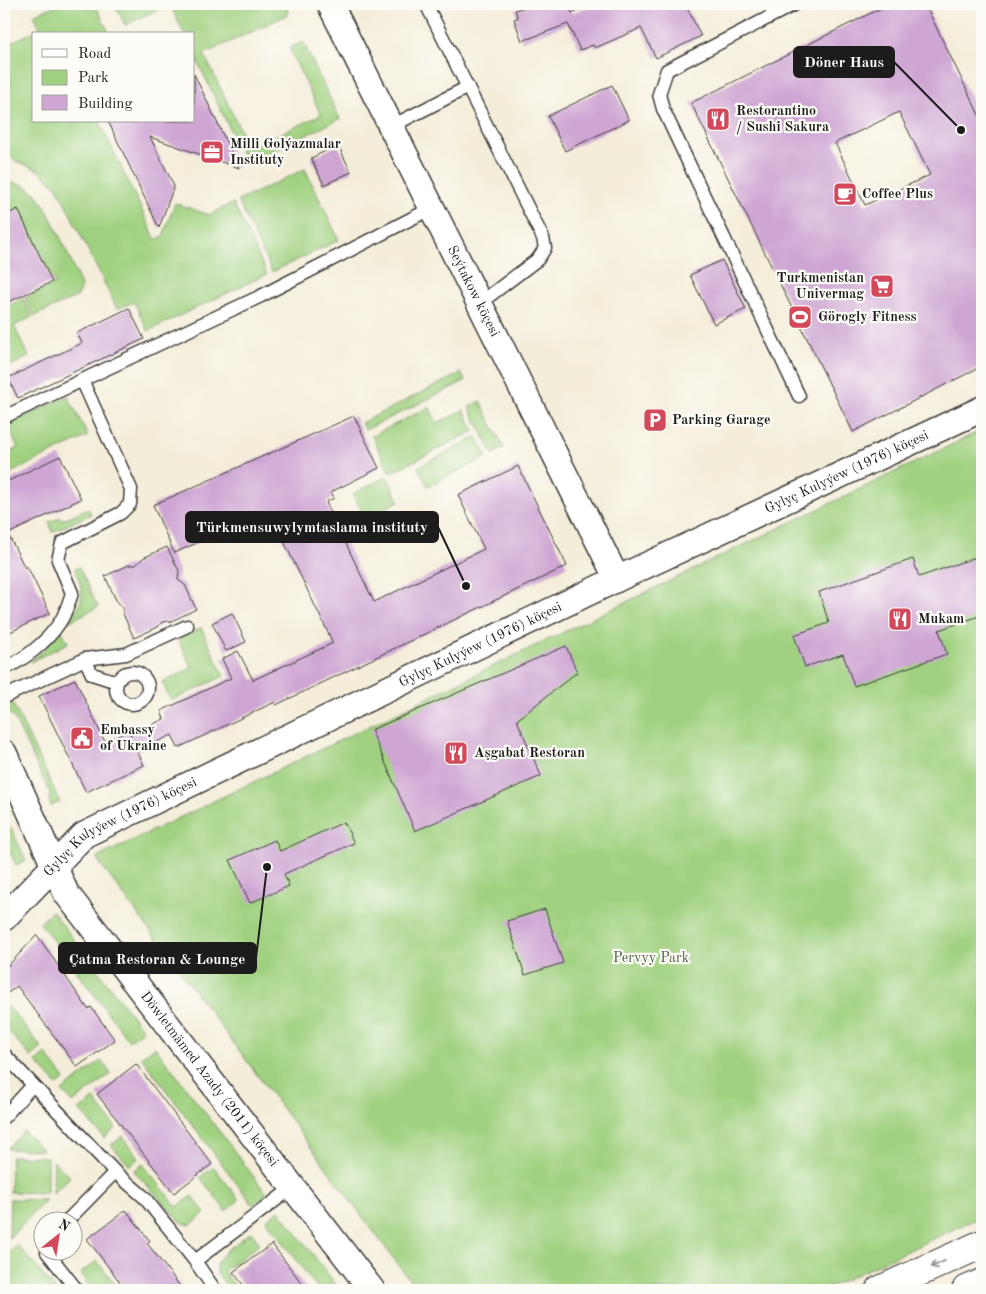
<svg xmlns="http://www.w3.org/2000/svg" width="986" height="1294" font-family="'Old Standard TT',serif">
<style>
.green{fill:#a0d180;stroke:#5e764e}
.building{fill:#cea5d3;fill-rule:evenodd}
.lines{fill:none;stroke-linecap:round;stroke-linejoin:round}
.lane-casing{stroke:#3c3b38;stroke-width:15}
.street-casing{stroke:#3c3b38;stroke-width:28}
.primary-casing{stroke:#3c3b38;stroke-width:30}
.lane{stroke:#fff;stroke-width:12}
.street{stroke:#fff;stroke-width:25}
.primary{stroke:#fff;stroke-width:28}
.oneway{stroke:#999}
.labels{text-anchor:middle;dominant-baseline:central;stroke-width:4.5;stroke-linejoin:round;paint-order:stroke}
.poi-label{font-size:14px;font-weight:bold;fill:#1c1c1c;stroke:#fdfcf7;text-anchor:start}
.street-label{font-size:14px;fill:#1c1c1c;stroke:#fdfcf7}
.park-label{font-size:14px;fill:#4a5b3f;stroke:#fdfcf7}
.leader{fill:none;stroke:#1c1c1c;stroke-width:2}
.callout-dot{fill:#1c1c1c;stroke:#fdfcf7;stroke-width:2}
.callout{fill:#1c1c1c;stroke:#1c1c1c;stroke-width:2}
.callout-label{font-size:15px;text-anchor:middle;font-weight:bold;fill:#fff}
</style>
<rect width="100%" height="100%" fill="#fdfcf7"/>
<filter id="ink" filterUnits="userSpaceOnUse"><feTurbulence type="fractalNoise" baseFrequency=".02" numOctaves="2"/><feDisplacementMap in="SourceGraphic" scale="10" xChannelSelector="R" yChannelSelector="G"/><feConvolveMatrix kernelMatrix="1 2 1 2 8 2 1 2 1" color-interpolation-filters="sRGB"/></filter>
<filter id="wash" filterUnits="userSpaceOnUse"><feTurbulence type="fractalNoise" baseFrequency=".0096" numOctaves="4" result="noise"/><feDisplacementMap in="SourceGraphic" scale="20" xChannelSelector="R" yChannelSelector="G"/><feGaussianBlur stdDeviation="1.12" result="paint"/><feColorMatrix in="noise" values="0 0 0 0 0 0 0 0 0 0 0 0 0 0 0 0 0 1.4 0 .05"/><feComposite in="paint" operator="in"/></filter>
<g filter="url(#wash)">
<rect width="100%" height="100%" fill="#f4edd9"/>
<g class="green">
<polygon points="58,4 95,4 109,33 43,34 34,15"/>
<polygon points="115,4 285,4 289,14 204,54 249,148 321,115 289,48 303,42 340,119 246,163 194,54 194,34 184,34 170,4 125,25"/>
<polygon points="35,31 34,121 99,121 156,240 163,236 175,203 209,215 233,203 267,274 148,331 134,302 117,309 57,187 38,170 16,161 4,152 4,46"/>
<polygon points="305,169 339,240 272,272 238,201"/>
<path d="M4 182C16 182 27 185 36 194 51 212 72 263 81 286L78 296 34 316 25 298 55 284 19 208 4 214Z"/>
<polygon points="23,299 32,317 14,326 29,357 4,369 4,308"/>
<polygon points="461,373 465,381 365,430 361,423"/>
<polygon points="68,396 88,436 4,476 4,455 18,448 7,425"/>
<polygon points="480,401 504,448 493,454 469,407"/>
<polygon points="429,407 437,423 464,410 474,431 390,473 372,436"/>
<polygon points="982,430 982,1216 823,1290 417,1290 96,858"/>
<polygon points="477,437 487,457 428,486 418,467"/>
<polygon points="387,476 399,501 365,518 353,494"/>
<polygon points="88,508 91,514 53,532 49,522 61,517 62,520"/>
<path d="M79 567 98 607 66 623C85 603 85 594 75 569Z"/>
<polygon points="201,628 224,676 171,701 162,682 192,668 178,639"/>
<polygon points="61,629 68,643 30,662 46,648"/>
<polygon points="12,702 60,802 51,806 49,800 50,793 14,718 4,709 4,705"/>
<polygon points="11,828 26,860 16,865 4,839 4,832"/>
<polygon points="52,911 143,1030 129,1041 40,923"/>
<polygon points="8,1006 42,1048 31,1057 4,1026 4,1009"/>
<polygon points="155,1047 267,1194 253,1205 141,1057"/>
<polygon points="46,1054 65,1079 57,1085 36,1062"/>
<polygon points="101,1061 111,1074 73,1103 62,1091"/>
<polygon points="94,1099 116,1128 104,1138 79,1110"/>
<polygon points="24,1131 43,1150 6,1149"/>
<polygon points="123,1136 139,1158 129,1165 111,1145"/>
<polygon points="11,1156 47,1157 47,1193 10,1192"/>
<polygon points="54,1161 70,1177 53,1193"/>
<polygon points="143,1164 177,1207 192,1196 205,1213 190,1225 182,1223 134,1171"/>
<polygon points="214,1167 239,1200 226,1211 200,1177"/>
<polygon points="10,1199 46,1200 9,1238"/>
<polygon points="279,1210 340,1290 319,1290 266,1220"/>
<polygon points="251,1232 260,1244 223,1271 238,1290 230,1290 217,1273 216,1264 226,1251"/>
<polygon points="17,1245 56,1290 12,1290 4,1281 4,1258"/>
<polygon points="97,1261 120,1290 93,1290 80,1274"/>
</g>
<g id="blocks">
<g class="building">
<polygon points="534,4 568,4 572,13 595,4 685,4 701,36 656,58 641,28 595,48 593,45 580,50 568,24 522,41 514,19 518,18 515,10"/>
<path d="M889 4H925L982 121V366L853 432 691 103ZM899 112 930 175 865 205 835 143Z"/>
<polygon points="194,74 239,168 150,137 174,186 159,228 108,121 194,121"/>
<polygon points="612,85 629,120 565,151 548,116"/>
<polygon points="338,145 351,172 324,185 311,158"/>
<polygon points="18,209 52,282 4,304 4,216"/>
<polygon points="722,260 746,309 714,324 690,275"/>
<polygon points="129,308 144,339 18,398 8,378 82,343 77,333"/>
<polygon points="354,416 379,468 331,492 334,498 326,502 374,602 484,549 458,495 518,466 567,566 276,705 275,702 178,748 172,735 137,751 144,765 86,792 39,696 75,679 105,742 128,731 130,735 164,719 161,711 231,678 222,659 238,651 253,680 333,643 276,525 254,536 247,521 174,553 153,505"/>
<polygon points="60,456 81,499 8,534 25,568 27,566 50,613 4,635 4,483"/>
<polygon points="167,547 179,571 178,580 185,585 196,609 172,621 162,622 158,627 134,638 123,614 123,608 116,600 105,576 129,565 136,565 143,558"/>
<polygon points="982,555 982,615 939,630 947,654 854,686 843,654 805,667 794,635 829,623 819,592 913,559 919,577"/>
<polygon points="232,613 246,642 226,651 212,623"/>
<polygon points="566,646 577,672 517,720 541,776 415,831 371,730"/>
<polygon points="344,822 354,843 284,874 289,886 250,903 230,860 275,840 280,851"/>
<polygon points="545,909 563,963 525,975 507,921"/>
<polygon points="37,935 88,1009 91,1007 115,1040 77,1067 17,986 4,996 4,970"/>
<polygon points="136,1064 212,1164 174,1193 97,1094"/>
<polygon points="126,1210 150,1241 147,1243 183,1290 126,1290 87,1239"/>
<polygon points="272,1244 307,1290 247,1290 233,1272"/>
</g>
</g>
</g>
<g filter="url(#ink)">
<use href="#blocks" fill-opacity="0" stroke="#3c3b38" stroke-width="1"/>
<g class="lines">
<g class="lane-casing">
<g id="lane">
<polyline points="426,4 543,238 545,248 538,259 480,303"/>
<polyline points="795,4 667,70 659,94 663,109 799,396"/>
<polyline points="392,126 468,87"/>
<polyline points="4,417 261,296 432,208"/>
<polyline points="85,659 92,674 117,682"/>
<path d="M4 669C25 659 47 642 60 622 66 613 69 602 72 593L58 560 62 543 121 513 130 504 131 489 82 380"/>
<circle cx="132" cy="688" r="16"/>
<polyline points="4,697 85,659 126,654 187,626"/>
<polyline points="4,1054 115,1172 144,1197 195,1261 215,1290"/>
<polyline points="4,1117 33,1085"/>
<polyline points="66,1222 115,1172"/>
<polyline points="47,1252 77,1290"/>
<polyline points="195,1261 292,1188"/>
</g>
</g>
<g class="street-casing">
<g id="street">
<path id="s1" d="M330 4 617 579"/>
<path id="s2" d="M4 753 66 893 372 1290"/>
<path id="s3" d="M4 918 84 835 617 579 982 409"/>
</g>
</g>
<g class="primary-casing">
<g id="primary">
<polyline points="880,1290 982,1244"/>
<polyline points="966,1290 982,1283"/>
</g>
</g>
<use href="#lane" class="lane"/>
<use href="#street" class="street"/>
<use href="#primary" class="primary"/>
</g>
<defs><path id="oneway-shaft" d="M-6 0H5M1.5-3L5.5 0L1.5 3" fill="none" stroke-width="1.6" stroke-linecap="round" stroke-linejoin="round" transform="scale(1.25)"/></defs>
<use class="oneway" href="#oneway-shaft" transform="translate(938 1264) rotate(155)"/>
</g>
<defs>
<g id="restaurant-square" transform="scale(1.25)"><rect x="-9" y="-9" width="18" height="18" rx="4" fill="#d1495b" stroke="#fdfcf7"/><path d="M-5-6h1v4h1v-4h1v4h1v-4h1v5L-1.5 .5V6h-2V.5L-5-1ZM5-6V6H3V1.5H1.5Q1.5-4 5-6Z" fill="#fff"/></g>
<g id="office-square" transform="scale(1.25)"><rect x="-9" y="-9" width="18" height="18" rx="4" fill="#d1495b" stroke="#fdfcf7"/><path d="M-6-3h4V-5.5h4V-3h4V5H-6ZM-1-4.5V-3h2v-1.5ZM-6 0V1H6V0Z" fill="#fff"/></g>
<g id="cafe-square" transform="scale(1.25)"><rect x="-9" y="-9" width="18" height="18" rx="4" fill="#d1495b" stroke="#fdfcf7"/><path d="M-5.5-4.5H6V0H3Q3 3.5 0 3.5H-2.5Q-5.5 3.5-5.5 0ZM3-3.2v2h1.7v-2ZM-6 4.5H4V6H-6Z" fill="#fff"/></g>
<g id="supermarket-square" transform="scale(1.25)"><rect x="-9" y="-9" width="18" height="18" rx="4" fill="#d1495b" stroke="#fdfcf7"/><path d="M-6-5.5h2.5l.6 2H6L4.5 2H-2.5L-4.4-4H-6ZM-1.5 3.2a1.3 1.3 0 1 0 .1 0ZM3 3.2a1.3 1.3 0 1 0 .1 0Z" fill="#fff"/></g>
<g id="stadium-square" transform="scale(1.25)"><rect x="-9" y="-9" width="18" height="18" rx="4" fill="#d1495b" stroke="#fdfcf7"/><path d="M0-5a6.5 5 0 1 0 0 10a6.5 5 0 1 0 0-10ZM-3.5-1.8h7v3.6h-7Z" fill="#fff"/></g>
<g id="parking-square" transform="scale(1.25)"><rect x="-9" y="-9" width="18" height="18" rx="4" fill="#d1495b" stroke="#fdfcf7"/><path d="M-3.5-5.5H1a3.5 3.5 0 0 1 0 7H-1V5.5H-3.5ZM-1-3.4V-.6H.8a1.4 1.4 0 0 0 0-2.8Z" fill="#fff"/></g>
<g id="civic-square" transform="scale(1.25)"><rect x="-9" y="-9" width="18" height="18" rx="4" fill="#d1495b" stroke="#fdfcf7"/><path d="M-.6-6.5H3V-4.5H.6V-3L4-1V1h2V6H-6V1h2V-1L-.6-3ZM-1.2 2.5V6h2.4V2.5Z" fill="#fff"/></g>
</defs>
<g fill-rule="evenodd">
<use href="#restaurant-square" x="718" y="119"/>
<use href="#office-square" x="212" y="152"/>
<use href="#cafe-square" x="845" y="194"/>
<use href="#supermarket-square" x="882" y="286"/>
<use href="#stadium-square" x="800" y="317"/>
<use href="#parking-square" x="655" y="420"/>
<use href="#restaurant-square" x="900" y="619"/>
<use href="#civic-square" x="82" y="738"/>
<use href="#restaurant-square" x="456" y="753"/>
</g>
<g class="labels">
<g class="poi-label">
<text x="736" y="111">Restorantino<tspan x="736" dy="16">/ Sushi Sakura</tspan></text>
<text x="230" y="144">Milli Golýazmalar<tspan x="230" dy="16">Instituty</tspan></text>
<text x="862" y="194">Coffee Plus</text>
<text x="864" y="278" text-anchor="end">Turkmenistan<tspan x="864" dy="16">Univermag</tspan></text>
<text x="818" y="317">Görogly Fitness</text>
<text x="672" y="420">Parking Garage</text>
<text x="918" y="619">Mukam</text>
<text x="100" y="730">Embassy<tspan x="100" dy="16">of Ukraine</tspan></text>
<text x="474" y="753">Aşgabat Restoran</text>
</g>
<g class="street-label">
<text stroke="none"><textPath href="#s1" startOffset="321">Seýtakow köçesi</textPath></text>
<text stroke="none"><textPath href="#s3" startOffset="960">Gylyç Kulyýew (1976) köçesi</textPath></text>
<text stroke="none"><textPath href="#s3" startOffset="555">Gylyç Kulyýew (1976) köçesi</textPath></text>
<text stroke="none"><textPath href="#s3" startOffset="150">Gylyç Kulyýew (1976) köçesi</textPath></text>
<text stroke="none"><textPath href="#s2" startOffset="388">Döwletmämed Azady (2011) köçesi</textPath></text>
</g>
<g class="park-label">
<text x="651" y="958">Pervyy Park</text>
</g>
</g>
<path class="leader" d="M961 130L894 62M466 586L438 527M267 867L256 958"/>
<g class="callout-dot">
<circle cx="961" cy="130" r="5"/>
<circle cx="466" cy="586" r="5"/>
<circle cx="267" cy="867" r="5"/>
</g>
<g class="callout">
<rect x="794" y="47" width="100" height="30" rx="5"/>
<rect x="186" y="512" width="252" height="30" rx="5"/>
<rect x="59" y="943" width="197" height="30" rx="5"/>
</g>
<g class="callout-label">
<text x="844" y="67">Döner Haus</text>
<text x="312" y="532">Türkmensuwylymtaslama instituty</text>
<text x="157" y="964">Çatma Restoran &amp; Lounge</text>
</g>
<rect width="986" height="1294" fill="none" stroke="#fdfcf7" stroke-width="20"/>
<rect x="32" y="32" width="162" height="90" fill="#fdfcf7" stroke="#a3a29f"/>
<rect x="42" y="49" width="25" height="8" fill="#ffffff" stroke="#a3a29f"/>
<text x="78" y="58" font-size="15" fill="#1c1c1c">Road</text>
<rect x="42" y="70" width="25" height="15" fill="#a0d180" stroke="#a3a29f"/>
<text x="78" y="82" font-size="15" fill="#1c1c1c">Park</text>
<rect x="42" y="95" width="25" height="15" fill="#cea5d3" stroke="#a3a29f"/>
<text x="78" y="108" font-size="15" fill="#1c1c1c">Building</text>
<g transform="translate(58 1236) rotate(30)"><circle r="24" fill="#fdfcf7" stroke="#a3a29f"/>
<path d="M0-4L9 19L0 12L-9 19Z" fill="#d1495b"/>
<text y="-8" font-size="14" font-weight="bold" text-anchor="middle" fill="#1c1c1c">N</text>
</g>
</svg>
